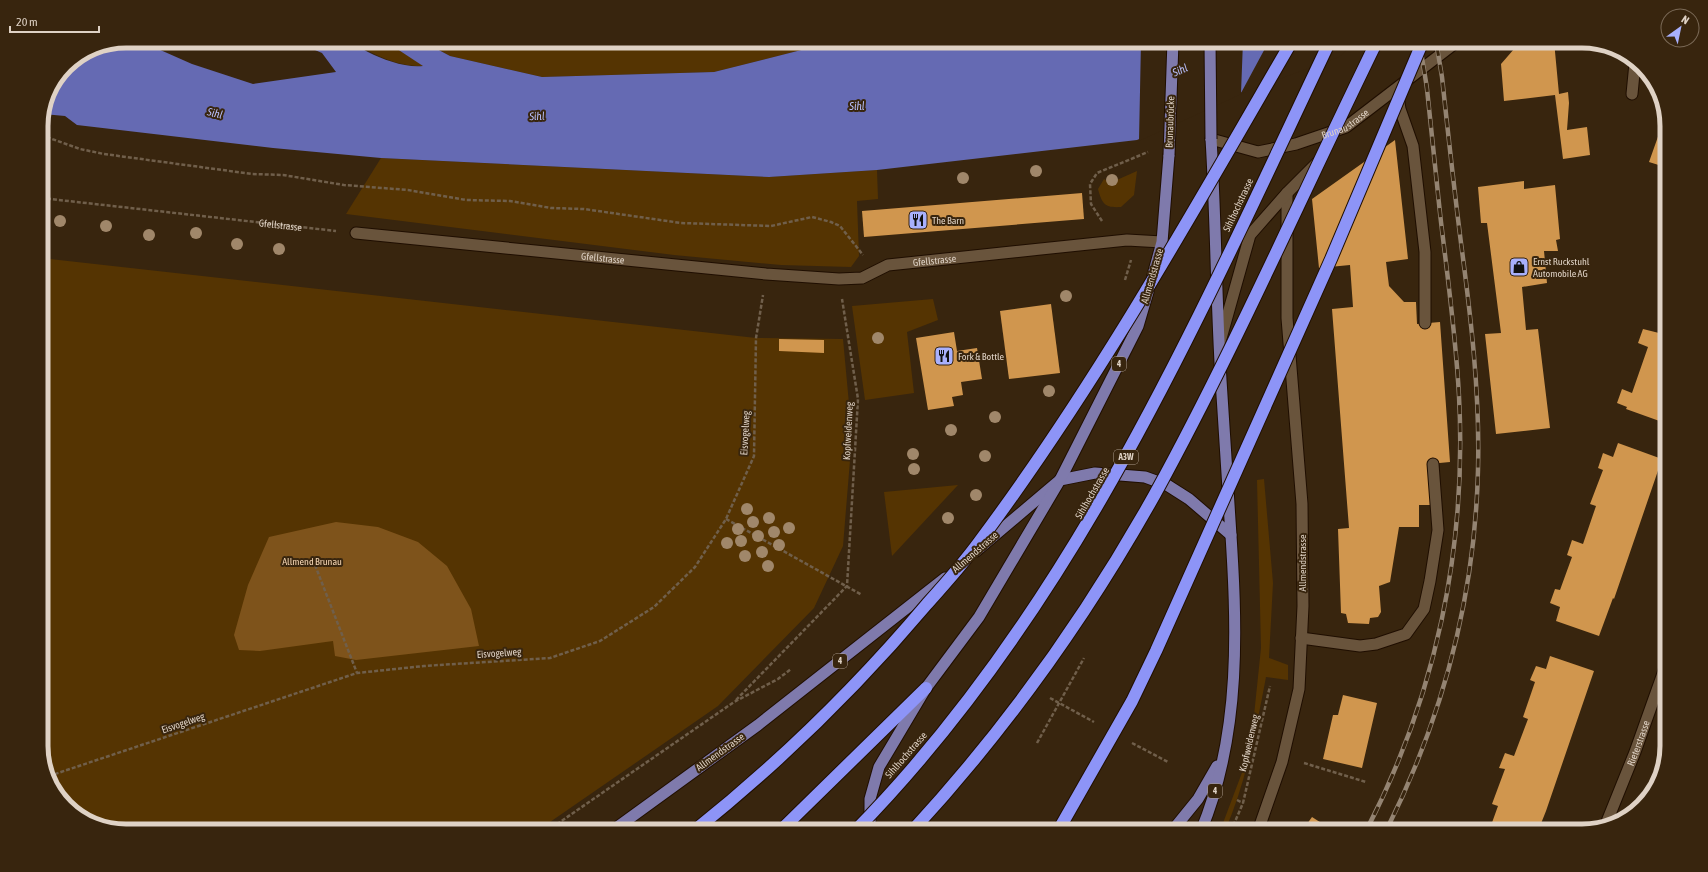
<svg xmlns="http://www.w3.org/2000/svg" width="1708" height="872" font-family="'Asap Condensed',sans-serif">
<style>
.green{fill:#553402}
.forest{fill:#7e531b}
.water{fill:#656ab3}
.pier{fill:#38250e}
.building{fill:#d0964e}
.lines{fill:none;stroke-linecap:round;stroke-linejoin:round}
.service-casing{stroke:#1f0e00;stroke-width:13}
.minor-casing{stroke:#1f0e00;stroke-width:13}
.tertiary-casing{stroke:#1f0e00;stroke-width:13}
.primary-casing{stroke:#1f0e00;stroke-width:13}
.motorway-casing{stroke:#1f0e00;stroke-width:14}
.path{stroke:#705f4b;stroke-width:2.5;stroke-dasharray:4 2;stroke-linecap:butt}
.service{stroke:#69543c;stroke-width:11}
.minor{stroke:#69543c;stroke-width:11}
.tertiary{stroke:#69543c;stroke-width:11}
.primary{stroke:#7f7aac;stroke-width:11}
.motorway{stroke:#8d94f7;stroke-width:12}
.rail-casing{stroke:#948472;stroke-width:4.5}
.rail{stroke:#38250e;stroke-width:3;stroke-dasharray:9;stroke-linecap:butt}
.primary-bridge-casing{stroke:#1f0e00;stroke-width:13;stroke-linecap:butt}
.motorway-bridge-casing{stroke:#1f0e00;stroke-width:14;stroke-linecap:butt}
.primary-bridge{stroke:#7f7aac;stroke-width:11}
.motorway-bridge{stroke:#8d94f7;stroke-width:12}
.tree{fill:#a0876a}
.labels{text-anchor:middle;dominant-baseline:central;stroke-width:4;stroke-linejoin:round;paint-order:stroke}
.shield{fill:#38250e;stroke:#ad9e8e;stroke-width:1}
.shield-label{font-size:9px;font-weight:bold;fill:#dfd2c5}
.street-label{font-size:10px;fill:#dfd2c5;stroke:#38250e}
.poi-label{font-size:10px;fill:#dfd2c5;stroke:#38250e;text-anchor:start}
.park-label{font-size:10px;fill:#f6d7b5;stroke:#38250e}
.water-label{font-size:11px;font-style:italic;fill:#b8bffc;stroke:#38250e}
.rim{fill:none;stroke:#dfd2c5;stroke-width:5}
</style>
<rect width="100%" height="100%" fill="#38250e"/>
<g class="green">
<path d="M352 41H386L424 66C398 67 373 55 352 41Z"/>
<polygon points="422,41 856,41 817,46 714,72 542,77 450,56"/>
<polygon points="381,158 769,177 877,170 878,199 857,201 859,256 851,267 781,265 674,255 346,214"/>
<path d="M1137 171 1134 195 1121 207C1105 208 1102 204 1098 189L1104 179 1110 183Z"/>
<polygon points="41,258 756,338 843,339 852,436 843,546 814,608 718,706 537,831 126,831 88,822 55,794 41,752"/>
<polygon points="933,299 938,320 907,332 914,393 865,400 852,306"/>
<path d="M1264 479 1273 583 1269 658 1288 665V680L1266 677C1256 730 1246 782 1225 831H1220L1243 770 1253 725 1261 648 1257 480Z"/>
<polygon points="958,485 892,556 884,492"/>
</g>
<polygon class="forest" points="336,522 378,527 418,542 447,566 471,609 479,646 356,660 335,656 333,641 260,651 239,650 234,635 248,585 269,537"/>
<path class="water" d="M126 41H140L192 64 253 84 336 72 322 53 294 41H320L340 44V41C356 41 355 45 368 52 384 60 406 68 423 66L385 41H422L450 56 542 77 714 72 817 46 856 41H1354L1137 140 877 170 769 177 381 158 273 148 77 125 65 116 43 114 48 93 66 66 93 47Z"/>
<polygon class="pier" points="1141,41 1243,41 1241,93 1269,41 1356,41 1339,57 1250,90 1139,141"/>
<g class="building">
<polygon points="1521,41 1554,41 1559,94 1568,92 1569,103 1567,130 1587,127 1590,155 1563,159 1555,95 1504,101 1501,64"/>
<polygon points="1660,131 1667,134 1667,175 1662,173 1665,167 1649,162"/>
<polygon points="1395,140 1408,259 1386,262 1389,286 1404,302 1416,302 1417,324 1440,322 1450,462 1429,464 1432,505 1419,505 1419,527 1399,527 1390,582 1379,586 1381,612 1378,617 1370,618 1369,624 1348,623 1346,614 1341,613 1338,529 1349,528 1332,309 1353,307 1350,265 1319,268 1312,199"/>
<polygon points="1524,181 1524,189 1555,185 1560,239 1556,240 1558,251 1544,251 1547,283 1522,287 1526,330 1538,329 1550,428 1496,434 1485,334 1501,333 1487,223 1481,223 1478,187"/>
<polygon points="1082,193 1084,219 864,237 862,211"/>
<polygon points="1051,304 1060,373 1009,379 1000,311"/>
<polygon points="1643,329 1667,335 1667,419 1665,423 1626,409 1627,407 1617,403 1622,389 1632,393 1648,347 1638,343"/>
<polygon points="954,332 957,351 977,348 982,379 961,382 963,395 952,397 954,406 928,410 916,338"/>
<polygon points="779,339 824,340 824,353 779,351"/>
<polygon points="1618,443 1662,459 1614,599 1613,598 1599,636 1556,621 1560,607 1550,603 1555,589 1560,590 1572,557 1567,555 1572,540 1583,544 1596,506 1590,504 1603,470 1598,468 1603,453 1613,457"/>
<polygon points="1550,656 1594,671 1546,811 1538,831 1489,831 1498,806 1492,804 1505,769 1499,768 1505,753 1514,756 1528,719 1523,717 1535,682 1530,680 1536,666 1546,669"/>
<polygon points="1343,695 1377,703 1362,768 1323,759 1333,715 1338,715"/>
<polygon points="1312,817 1334,831 1302,831"/>
</g>
<g class="lines">
<g class="service-casing">
<g id="service">
<polyline points="1398,96 1400,109 1413,146 1425,252 1425,323"/>
<polyline points="1301,638 1360,646 1376,644 1406,634 1424,609 1430,581 1438,530 1433,464"/>
</g>
</g>
<g class="minor-casing">
<g id="minor">
<polyline points="1632,94 1635,63"/>
<path id="s2" d="M356 233 766 274 839 279 862 278 888 265 1127 240 1162 242"/>
<path id="s3" d="M1606 824 1635 752 1667 662"/>
<polyline points="1258,831 1282,762 1299,689 1303,606 1302,504 1287,318 1287,193"/>
</g>
</g>
<g class="tertiary-casing">
<g id="tertiary">
<path id="s4" d="M1211 139 1258 152 1296 144 1346 127 1458 41"/>
<polyline points="1220,342 1250,235 1287,193 1318,162"/>
</g>
</g>
<g class="primary-casing">
<g id="primary">
<polyline points="1153,275 1162,242 1169,155"/>
<polyline points="976,551 1060,480 1095,473 1145,477 1167,485 1189,499 1231,535"/>
<polyline points="612,831 758,725 945,578"/>
<polyline points="870,831 870,799 879,767 926,688 979,617 1060,480 1138,326 1148,292"/>
<polyline points="1172,831 1198,799 1217,766"/>
<path d="M1201 831C1242 732 1237 625 1230 520 1227 473 1224 427 1221 380 1216 300 1216 219 1211 139"/>
</g>
</g>
<g class="motorway-casing">
<polyline id="motorway" points="780,831 926,688"/>
</g>
<g class="path">
<polyline points="41,135 80,149 104,154 252,174 283,175 344,185 408,190 466,200 510,201 551,208 584,209 681,223 771,226 812,217 831,222 840,226 863,255"/>
<path id="s1" d="M41 198 336 231"/>
<polyline points="1102,221 1091,204 1090,184 1097,173 1148,152"/>
<polyline points="1125,280 1131,260"/>
<polyline points="726,519 862,595"/>
<polyline points="315,565 357,673"/>
<polyline points="1050,698 1094,722"/>
<polyline points="736,700 847,586 858,399 842,299"/>
<polyline points="1037,743 1084,658"/>
<polyline points="1132,743 1168,762"/>
<polyline points="1304,763 1366,782"/>
<polyline points="49,776 357,673 424,666 550,658 600,641 654,607 695,567 726,519 754,456 756,338 763,295"/>
<polyline points="1237,800 1243,803"/>
<polyline points="547,831 734,702 778,679 791,669"/>
<polyline points="1231,831 1243,803 1270,686"/>
</g>
<use href="#service" class="service"/>
<use href="#minor" class="minor"/>
<use href="#tertiary" class="tertiary"/>
<use href="#primary" class="primary"/>
<use href="#motorway" class="motorway"/>
<g class="rail-casing">
<g id="rail">
<path d="M1366 831C1436 696 1467 547 1459 396 1456 338 1448 280 1441 222 1436 178 1432 134 1427 89 1425 73 1421 57 1420 41"/>
<path d="M1386 831C1442 719 1475 596 1478 470 1480 394 1471 318 1461 243 1454 188 1448 133 1442 77L1436 41"/>
</g>
</g>
<use href="#rail" class="rail"/>
<g class="primary-bridge-casing">
<g id="primary-bridge">
<polyline points="1210,41 1211,139"/>
<polyline points="1169,155 1173,41"/>
</g>
</g>
<g class="motorway-bridge-casing">
<g id="motorway-bridge">
<path d="M694 831C779 763 857 687 927 604 945 584 963 564 979 542 1097 384 1193 212 1292 41"/>
<path d="M855 831C1075 607 1197 320 1330 41"/>
<path d="M912 831C1006 729 1088 614 1155 494 1236 346 1303 192 1377 41"/>
<polyline points="1058,831 1132,701 1156,651 1331,259 1423,41"/>
</g>
</g>
<use href="#primary-bridge" class="primary-bridge"/>
<use href="#motorway-bridge" class="motorway-bridge"/>
</g>
<g class="tree">
<circle cx="1036" cy="171" r="6"/>
<circle cx="963" cy="178" r="6"/>
<circle cx="1112" cy="180" r="6"/>
<circle cx="60" cy="221" r="6"/>
<circle cx="106" cy="226" r="6"/>
<circle cx="196" cy="233" r="6"/>
<circle cx="149" cy="235" r="6"/>
<circle cx="237" cy="244" r="6"/>
<circle cx="279" cy="249" r="6"/>
<circle cx="1066" cy="296" r="6"/>
<circle cx="878" cy="338" r="6"/>
<circle cx="1049" cy="391" r="6"/>
<circle cx="995" cy="417" r="6"/>
<circle cx="951" cy="430" r="6"/>
<circle cx="913" cy="454" r="6"/>
<circle cx="985" cy="456" r="6"/>
<circle cx="914" cy="469" r="6"/>
<circle cx="976" cy="495" r="6"/>
<circle cx="747" cy="509" r="6"/>
<circle cx="769" cy="518" r="6"/>
<circle cx="948" cy="518" r="6"/>
<circle cx="753" cy="522" r="6"/>
<circle cx="789" cy="528" r="6"/>
<circle cx="738" cy="529" r="6"/>
<circle cx="774" cy="532" r="6"/>
<circle cx="758" cy="536" r="6"/>
<circle cx="741" cy="541" r="6"/>
<circle cx="727" cy="543" r="6"/>
<circle cx="779" cy="545" r="6"/>
<circle cx="762" cy="552" r="6"/>
<circle cx="745" cy="556" r="6"/>
<circle cx="768" cy="566" r="6"/>
</g>
<defs>
<g id="restaurant-square" transform="scale(1)"><rect x="-9" y="-9" width="18" height="18" rx="4" fill="#a8b0fc" stroke="#38250e"/><path d="M-5-6h1v4h1v-4h1v4h1v-4h1v5L-1.5 .5V6h-2V.5L-5-1ZM5-6V6H3V1.5H1.5Q1.5-4 5-6Z" fill="#111"/></g>
<g id="shop-square" transform="scale(1)"><rect x="-9" y="-9" width="18" height="18" rx="4" fill="#a8b0fc" stroke="#38250e"/><path d="M-5-2.5h2.3a2.7 3.5 0 0 1 5.4 0H5L5.5 6h-11ZM-1.5-2.5h3a1.5 2.3 0 0 0-3 0Z" fill="#111"/></g>
</defs>
<g fill-rule="evenodd">
<use href="#restaurant-square" x="918" y="220"/>
<use href="#shop-square" x="1519" y="267"/>
<use href="#restaurant-square" x="944" y="356"/>
</g>
<g class="labels">
<g class="shield">
<rect x="1112" y="357" width="14" height="14" rx="3"/>
<rect x="1114" y="450" width="24" height="14" rx="3"/>
<rect x="833" y="654" width="14" height="14" rx="3"/>
<rect x="1208" y="784" width="14" height="14" rx="3"/>
</g>
<g class="shield-label">
<text x="1119" y="364">4</text>
<text x="1126" y="457">A3W</text>
<text x="840" y="661">4</text>
<text x="1215" y="791">4</text>
</g>
<g class="street-label">
<text transform="translate(1170 122) rotate(-88)">Brunaubrücke</text>
<text stroke="none"><textPath href="#s4" startOffset="141">Brunaustrasse</textPath></text>
<text transform="translate(1238 205) rotate(-65)">Sihlhochstrasse</text>
<text stroke="none"><textPath href="#s1" startOffset="241">Gfellstrasse</textPath></text>
<text stroke="none"><textPath href="#s2" startOffset="248">Gfellstrasse</textPath></text>
<text stroke="none"><textPath href="#s2" startOffset="584">Gfellstrasse</textPath></text>
<text transform="translate(1152 276) rotate(-74)">Allmendstrasse</text>
<text transform="translate(848 431) rotate(-87)">Kopfweidenweg</text>
<text transform="translate(745 433) rotate(-87)">Eisvogelweg</text>
<text transform="translate(1092 493) rotate(-60)">Sihlhochstrasse</text>
<text transform="translate(975 552) rotate(-41)">Allmendstrasse</text>
<text transform="translate(1302 563) rotate(-90)">Allmendstrasse</text>
<text transform="translate(499 653) rotate(-4)">Eisvogelweg</text>
<text transform="translate(183 723) rotate(-19)">Eisvogelweg</text>
<text transform="translate(1249 743) rotate(-77)">Kopfweidenweg</text>
<text stroke="none"><textPath href="#s3" startOffset="87">Rieterstrasse</textPath></text>
<text transform="translate(720 752) rotate(-36)">Allmendstrasse</text>
<text transform="translate(906 755) rotate(-49)">Sihlhochstrasse</text>
</g>
<g class="poi-label">
<text x="932" y="220">The Barn</text>
<text x="1533" y="261">Ernst Ruckstuhl<tspan x="1533" dy="12">Automobile AG</tspan></text>
<text x="958" y="356">Fork &amp; Bottle</text>
</g>
<g class="park-label">
<text x="312" y="561">Allmend Brunau</text>
</g>
<g class="water-label">
<text transform="translate(1180 70) rotate(-23)">Sihl</text>
<text x="857" y="106">Sihl</text>
<text transform="translate(215 113) rotate(14)">Sihl</text>
<text transform="translate(537 116) rotate(-2)">Sihl</text>
</g>
</g>
<path d="M0 0H1708V872H0ZM126 48H1582A78 78 0 0 1 1660 126V746A78 78 0 0 1 1582 824H126A78 78 0 0 1 48 746V126A78 78 0 0 1 126 48Z" fill="#38250e" fill-rule="evenodd"/>
<path class="rim" d="M126 48H1582A78 78 0 0 1 1660 126V746A78 78 0 0 1 1582 824H126A78 78 0 0 1 48 746V126A78 78 0 0 1 126 48Z"/>
<g transform="translate(1680 28) rotate(33)"><circle r="19" fill="#38250e" stroke="#7b6a57"/>
<path d="M0-3L7 15L0 10L-7 15Z" fill="#a8b0fc"/>
<text y="-6" font-size="11" font-weight="bold" text-anchor="middle" fill="#dfd2c5">N</text>
</g>
<path d="M10 26v6h89v-6" fill="none" stroke="#dfd2c5" stroke-width="2"/>
<text x="16" y="26" font-size="12" fill="#dfd2c5" stroke="#38250e" stroke-width="3" paint-order="stroke">20 m</text>
</svg>
